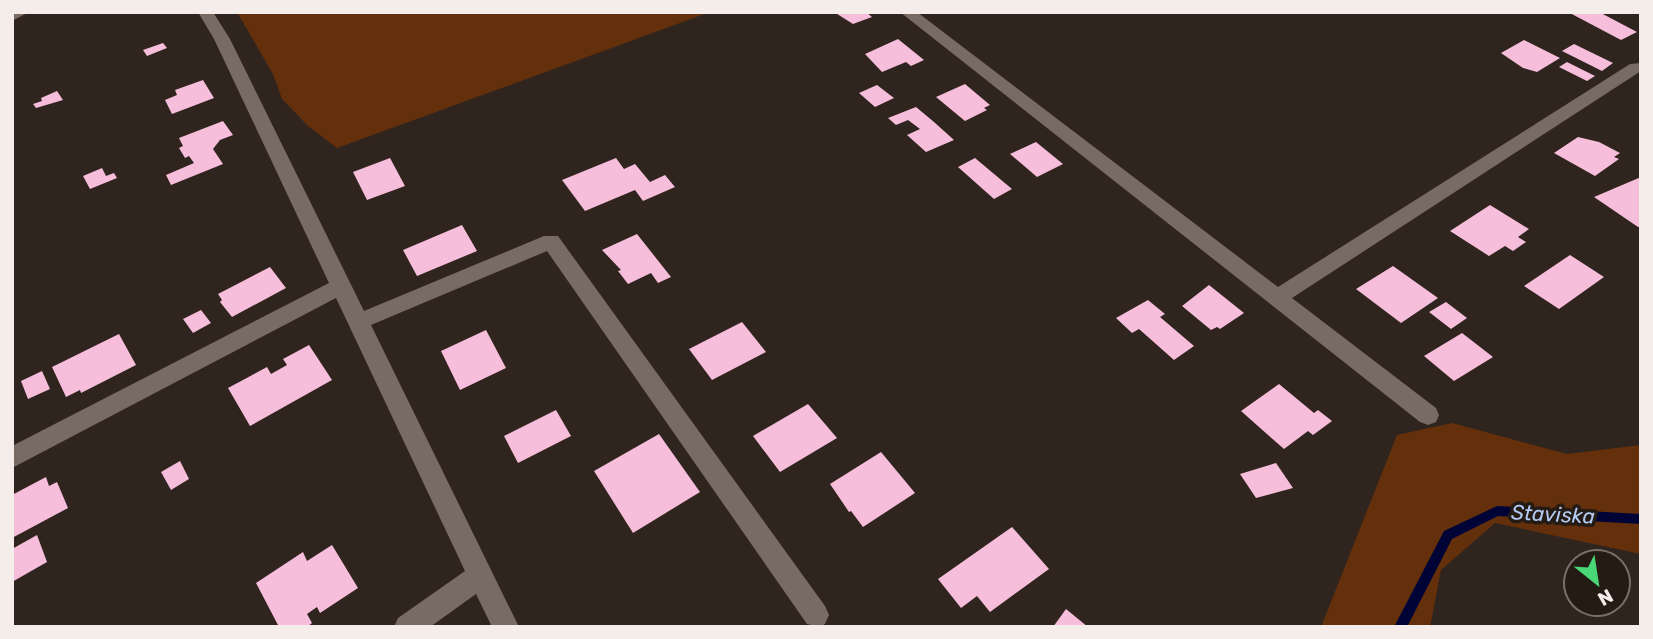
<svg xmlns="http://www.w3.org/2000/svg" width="1653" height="639" font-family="Rubik,sans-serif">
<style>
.green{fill:#64300c}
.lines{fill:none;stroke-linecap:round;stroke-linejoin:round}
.stream{fill:#000335;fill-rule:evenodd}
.building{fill:#f7bedb}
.minor{fill:#786b63;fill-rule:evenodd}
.labels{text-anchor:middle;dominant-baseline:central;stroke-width:7;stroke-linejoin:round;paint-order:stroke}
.water-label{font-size:21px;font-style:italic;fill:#b4cbf3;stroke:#251b15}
</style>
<rect width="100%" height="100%" fill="#2f241e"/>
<g class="green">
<polygon points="237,12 710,12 337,148 308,126 282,99 273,74"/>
<polygon points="1452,423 1567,454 1641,445 1641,554 1495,523 1441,570 1430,627 1321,627 1397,435"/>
</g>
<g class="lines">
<polygon class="stream" points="1497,506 1641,514 1641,524 1498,516 1452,539 1407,627 1394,627 1444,531"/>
</g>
<g class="building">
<polygon points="834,12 866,12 872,17 853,24"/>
<polygon points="1568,12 1599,12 1637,32 1621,40"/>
<polygon points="898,39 924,60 911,66 906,62 882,72 865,54"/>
<polygon points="1524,40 1560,58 1537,72 1523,68 1501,53"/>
<polygon points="163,43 167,48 147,56 143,50"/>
<polygon points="1574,44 1613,63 1602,71 1562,51"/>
<polygon points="1567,62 1595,76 1587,81 1559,67"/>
<polygon points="203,80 214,98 172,114 165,100 177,95 175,90"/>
<polygon points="965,84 990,105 984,108 987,110 965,121 936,97"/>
<polygon points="877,85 894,98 875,107 859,93"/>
<polygon points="57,91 63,100 36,108 33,104 42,101 41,98"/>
<polygon points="916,107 934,122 954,140 926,152 907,135 920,129 908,120 896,125 888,118"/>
<polygon points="223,121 233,135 220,140 213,149 223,164 171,185 166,175 194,163 189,156 185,158 179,148 183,146 179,138"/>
<polygon points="1578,137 1599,142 1620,153 1614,157 1619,159 1595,176 1554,153"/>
<polygon points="1036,142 1063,164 1037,177 1010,154"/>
<polygon points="390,158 405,186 367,200 353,172"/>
<polygon points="616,158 624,169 635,164 650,182 665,175 675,187 643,201 635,190 585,211 562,180"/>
<polygon points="975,158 1012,189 994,199 958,167"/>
<polygon points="102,168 106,176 114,173 117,178 90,189 83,176"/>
<polygon points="1641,177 1641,226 1638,227 1594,197"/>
<polygon points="1490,205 1529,229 1518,237 1526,242 1513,251 1505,246 1489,256 1450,231"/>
<polygon points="462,225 477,251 417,276 403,250"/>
<polygon points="637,234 671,277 658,283 651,273 628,284 618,271 621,270 602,250"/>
<polygon points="1570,255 1604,277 1559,309 1524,286"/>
<polygon points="1393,266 1438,298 1401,323 1356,289"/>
<polygon points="270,267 286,288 232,317 220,302 222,300 218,294"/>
<polygon points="1209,285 1244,313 1220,329 1217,327 1211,330 1182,306"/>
<polygon points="1148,300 1165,314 1160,317 1194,346 1174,360 1139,329 1132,333 1116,318"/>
<polygon points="1446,302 1467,318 1451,329 1429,312"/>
<polygon points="201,310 211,323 193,333 183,319"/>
<polygon points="742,322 766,352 712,380 689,349"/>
<polygon points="486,330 506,368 460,390 441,351"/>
<polygon points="1462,333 1493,357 1454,381 1424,356"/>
<polygon points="119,334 136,365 81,393 80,390 66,397 52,367"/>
<polygon points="309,345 332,380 250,426 228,388 267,367 271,374 287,365 283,359"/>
<polygon points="42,371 50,389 28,399 21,381"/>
<polygon points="1279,384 1314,413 1318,410 1332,421 1313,435 1308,431 1284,449 1241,411"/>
<polygon points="808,404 837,438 780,472 753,436"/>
<polygon points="556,410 571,436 518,463 504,436"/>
<polygon points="659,434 700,492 633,533 594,471"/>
<polygon points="881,452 915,493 863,527 851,511 849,512 830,484"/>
<polygon points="180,461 189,479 171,490 161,472"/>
<polygon points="1276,463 1293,488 1256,498 1240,474"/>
<polygon points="46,477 49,486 57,482 68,508 12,538 12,495"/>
<polygon points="1012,527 1049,569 990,612 977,596 961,608 938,579"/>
<polygon points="37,535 47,562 12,582 12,549"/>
<polygon points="332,545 358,588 320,613 317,607 307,614 312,623 307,627 279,627 256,583 303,552 307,561"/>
<polygon points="1066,609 1088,627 1053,627"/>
</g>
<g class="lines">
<g class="minor">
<polygon points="12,12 29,12 12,21"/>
<polygon points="198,12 213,12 230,39 364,311 544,236 558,236 825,606 829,615 825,624 819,627 807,624 547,251 371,325 519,627 492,627 476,594 430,627 394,627 398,618 465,571 336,298 12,468 12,446 329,283 214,39"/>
<polygon points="900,12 917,12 1278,287 1630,64 1641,63 1641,71 1292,298 1436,408 1439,415 1436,422 1428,425 1420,422"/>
</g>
</g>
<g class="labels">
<g class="water-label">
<text transform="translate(1553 514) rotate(3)">Staviska</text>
</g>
</g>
<rect width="1653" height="639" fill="none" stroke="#f5ede9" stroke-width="28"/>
<g transform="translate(1597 583) rotate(150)"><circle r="33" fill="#251b15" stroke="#786f6a" stroke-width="2"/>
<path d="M0-5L12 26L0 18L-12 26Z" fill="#4ad777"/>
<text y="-10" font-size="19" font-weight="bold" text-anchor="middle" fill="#f5ede9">N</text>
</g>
</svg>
